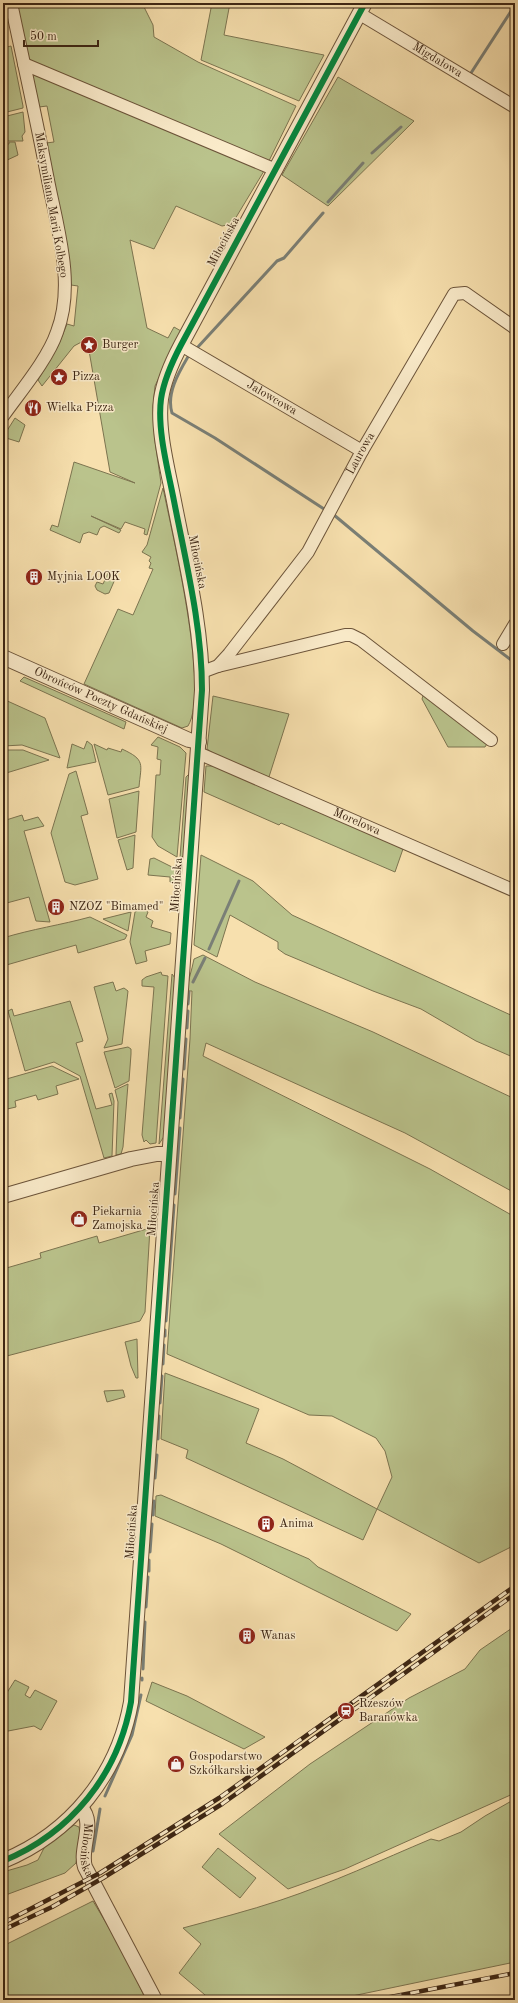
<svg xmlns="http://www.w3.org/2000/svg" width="518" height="2003" viewBox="0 0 518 2003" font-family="'Old Standard TT',serif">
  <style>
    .green { fill: #bac38c; stroke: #7c7450 }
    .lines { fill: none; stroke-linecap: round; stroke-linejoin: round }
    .stream { stroke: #7a7f76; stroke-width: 3 }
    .minor-casing { stroke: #6c543a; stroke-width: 14 }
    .tertiary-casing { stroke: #6c543a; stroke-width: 16 }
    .minor { stroke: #faebca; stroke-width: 12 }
    .tertiary { stroke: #faebca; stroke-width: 14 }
    .rail-casing { stroke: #3d2614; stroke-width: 4.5 }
    .rail { stroke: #faebca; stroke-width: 3; stroke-dasharray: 9; stroke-linecap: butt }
    .cycleway-casing { stroke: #faebca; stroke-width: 8 }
    .cycleway { stroke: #00873e; stroke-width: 6 }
    .labels { text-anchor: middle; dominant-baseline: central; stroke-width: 3; stroke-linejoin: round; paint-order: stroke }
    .street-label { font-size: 12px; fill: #3d2614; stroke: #faebca }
    .poi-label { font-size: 12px; fill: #3d2614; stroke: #faebca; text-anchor: start }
  </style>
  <rect width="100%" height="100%" fill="#f7e0ae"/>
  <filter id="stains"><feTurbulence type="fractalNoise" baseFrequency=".005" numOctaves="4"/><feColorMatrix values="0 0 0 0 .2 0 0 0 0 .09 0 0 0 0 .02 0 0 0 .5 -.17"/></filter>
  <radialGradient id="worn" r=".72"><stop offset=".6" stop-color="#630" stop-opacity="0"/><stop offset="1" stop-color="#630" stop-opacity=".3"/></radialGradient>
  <path class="green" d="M16,3h126l11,22 1,12 44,25 98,44 -32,65 -32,53 -10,2 -46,-20 -22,43 -24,-9 17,88 21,10 6,-11 7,4 -26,55 -2,21 2,34 6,42 -14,52 -3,-1 1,-5 -20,-7 -4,7 -30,-13 30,14 -2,3 -15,-7 -4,2 -3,7 -8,-3 -6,2 -3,9 -30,-13 2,-5 6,2 16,-65 61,21 -25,-11 -23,-133 -13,7 -32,40 -4,-6 20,-34 9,-22 7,2 4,-40 -7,-1 -25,-142 8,-1 -7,-36 -8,1z
    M212,3h18l-6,32 100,20 -25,46 -98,-41z
    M11,46l12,60v2l-20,5v-65z
    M338,77l76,44 -86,85 -46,-31z
    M23,112l2,20 -3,4 1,5h-20v-24z
    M3,142h3l1,2h2v-2h6l3,13 -15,7z
    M15,418l10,7 -6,17 -16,-5z
    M163,488c9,45 47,202 25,238l-6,2 -98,-44 34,-75 15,6 20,-46 -4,-1 2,-5 -2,-2 2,-4 -9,-5 5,-7z
    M108,573l8,4 -7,16 -4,1 -8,-4 -2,-4 2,-4 6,2z
    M24,677l102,45 -2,7 -104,-48z
    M425,689l63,53 -3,5h-37l-26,-48z
    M213,696l76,18 -21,66 -48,-22 -13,-9z
    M3,699l42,19 15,40 -38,-13 -19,1z
    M158,737l22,10 6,6 -9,104 -19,-11 -6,-9 4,-62h4l1,-15 -4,-1 1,-12 -7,-2z
    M87,741l5,4 4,17 -29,6 5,-24 12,5z
    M94,744l13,6 1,-2 13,4 1,-3c24,11 19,15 17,38l-31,8z
    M3,750h20l26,10 -46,14z
    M206,766h9l189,80 -9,26 -114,-49 -2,2 -75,-33z
    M76,771l12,43 -7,2 17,63 -23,6 -10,-3 -14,-49 18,-59z
    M189,774l-4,81 -5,3 6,-81z
    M139,791l-3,41 -19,6 -8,-39z
    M22,815l2,6 14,-4 6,9 -20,5 26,91 -14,-1 -7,-24 -26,7v-83z
    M135,835l-2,33 -6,2 -9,-30z
    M201,855l52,26 39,34 223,102v41l-39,-17 -55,-32 -48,-18 -88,-37 -7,-5v-7l-48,-27 -13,42 -23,-12z
    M154,858l22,11 -1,14 -5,-1v-5l-22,-2 2,-16z
    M142,908l6,4 -2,5 7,4 -2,6 20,6 -1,11 -25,7 2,10 -11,3 -6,-22 5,-30z
    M131,912l-3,19 -25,-12z
    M90,917l37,18 -2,4 -47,14 -2,-8 -73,21v-28c29,-9 58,-13 87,-21z
    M203,955l52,27 118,50 142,67v94l-110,-60 -199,-90 -3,13 227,113 85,48v328l-36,18 -102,-54 -14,31 -177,-82 2,-8 -27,-11 4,-66 94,36 -13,34 37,16 94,50 15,-32 -7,-26 -9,-13 -44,-22 -23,-1 -142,-61 23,-315 2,-48h-5c1,-11 5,-21 7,-32z
    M161,972l1,3 6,1 -12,167 -6,1 -4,-4 -2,2 -2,-7 12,-148 -12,-1v-6l4,-3z
    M172,974l3,4 -10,157 -6,9z
    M113,982l3,9 8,-3 4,3 -6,53 -18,4 4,-9 -14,-52z
    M70,1001l13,40 -7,2 20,66 16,-4 -3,-11 3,-1 2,8 -2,55 -8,2 -24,-82 -26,-14 -29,9 -17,-60 4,-2 2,7z
    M128,1047l3,2v5l-2,27 -14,7 -11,-36z
    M52,1066l27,13 -23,7 2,8 -20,6 -2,-5 -21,6 1,6 -13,3v-30z
    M128,1084l-5,63 -2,7 -5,1 2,-53 -3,-12z
    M150,1228l-5,84 -5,9 -137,36v-88l38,-11 -1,-5 57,-17 2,7z
    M137,1339l1,39h-2l-5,-12 -6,-24z
    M123,1390l2,7 -18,5 -3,-11z
    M161,1495l148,64 9,8 93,47 -14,17 -176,-87 -66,-28 1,-20z
    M515,1626v167l-170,76 -57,20 -69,-55 91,-70 99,-66 56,-29 15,-19z
    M15,1680l14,7 -4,8 5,3 5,-8 22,11 -16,29 -7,-4 -31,6v-33z
    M152,1682l35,14 78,41 -21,12 -98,-48z
    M515,1799v163l-182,38h-122l-32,-27 22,-29 -18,-16c33,-9 65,-17 98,-28 51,-17 100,-40 150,-61l8,2 22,-9 24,-16z
    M74,1825l5,2 1,7 -4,29 -11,10 -62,23v-24l24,-7 11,-5 7,-14z
    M218,1848l38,30 -16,20 -38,-31z
    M93,1901l31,52 22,47h-143v-54z"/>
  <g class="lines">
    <path class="stream" d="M471,73l44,-68
      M372,153l29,-26
      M328,202l35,-39
      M197,348l80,-87 7,-3 39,-45
      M189,355c-10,17 -23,38 -17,58l43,25 109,71
      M334,515l139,116 42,32
      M209,949l30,-68
      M193,982l12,-24
      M188,1004l1,-12
      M187,1028l1,-17
      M184,1069l2,-30
      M180,1118l3,-39
      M175,1194l5,-66
      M166,1321l8,-116
      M165,1336v-6
      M163,1364l1,-19
      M160,1403l2,-27
      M158,1439l1,-23
      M155,1478l2,-23
      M153,1515l1,-14
      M150,1552l2,-28
      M149,1571v-11
      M146,1607l2,-30
      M143,1669l2,-47
      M142,1680v-2
      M105,1796l27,-61 9,-40
      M93,1851l7,-42"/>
    <defs>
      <g id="minor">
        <path id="s1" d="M360,14l155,93"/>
        <path d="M24,64l252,106"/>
        <path id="s2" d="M181,345l181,106"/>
        <path d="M3,416c17,-24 45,-57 54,-84 19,-49 -1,-108 -10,-157 -11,-58 -24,-115 -36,-172"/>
        <path d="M503,644l12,-20"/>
        <path d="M218,666l127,-31h6l10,5 130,100"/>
        <path id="s3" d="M202,672l16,-6 11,-12 79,-102 54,-101 92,-157 11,-1 50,35"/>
        <path id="s4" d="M198,753l317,138"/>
      </g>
      <g id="tertiary">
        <path id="s5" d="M3,657l186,83 10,2"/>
        <path d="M3,1196l128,-37 26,-5h12"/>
        <path id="s6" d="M81,1808c15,15 -2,41 4,59l70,133"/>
        <path d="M3,1861c68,-28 115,-86 128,-159l71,-1012c0,-64 -16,-127 -28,-189 -6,-31 -17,-71 -13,-102 3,-20 11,-37 20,-54l184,-342"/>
      </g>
    </defs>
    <use href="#minor" class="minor-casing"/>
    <use href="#tertiary" class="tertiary-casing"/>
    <use href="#minor" class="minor"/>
    <use href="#tertiary" class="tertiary"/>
    <defs>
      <path id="rail" d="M3,1923l97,-50 119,-75 296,-212
        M3,1930l49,-23 51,-29 119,-74 293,-210
        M375,2000l140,-27"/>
    </defs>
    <use href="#rail" class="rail-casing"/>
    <use href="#rail" class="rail"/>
    <defs>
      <path id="cycleway" d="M3,1861c68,-28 115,-86 128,-159l71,-1012c0,-64 -16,-127 -28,-189 -6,-31 -17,-71 -13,-102 3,-20 11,-37 20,-54l184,-342"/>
    </defs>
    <use href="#cycleway" class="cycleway-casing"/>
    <use href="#cycleway" class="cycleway"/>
  </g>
  <defs>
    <symbol id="sight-disc" viewBox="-11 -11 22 22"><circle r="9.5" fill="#8f2418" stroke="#faebca"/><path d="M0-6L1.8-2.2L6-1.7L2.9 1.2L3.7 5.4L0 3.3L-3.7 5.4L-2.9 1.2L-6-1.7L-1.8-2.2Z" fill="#fff"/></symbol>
    <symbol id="restaurant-disc" viewBox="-11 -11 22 22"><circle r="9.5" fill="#8f2418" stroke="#faebca"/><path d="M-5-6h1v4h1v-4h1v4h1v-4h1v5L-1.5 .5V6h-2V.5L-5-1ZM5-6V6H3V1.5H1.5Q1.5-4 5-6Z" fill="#fff"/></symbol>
    <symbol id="building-disc" viewBox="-11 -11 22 22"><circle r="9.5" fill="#8f2418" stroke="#faebca"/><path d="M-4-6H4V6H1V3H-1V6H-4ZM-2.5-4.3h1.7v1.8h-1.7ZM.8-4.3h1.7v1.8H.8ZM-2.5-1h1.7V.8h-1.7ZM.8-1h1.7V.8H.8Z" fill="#fff"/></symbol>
    <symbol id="shop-disc" viewBox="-11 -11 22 22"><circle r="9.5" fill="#8f2418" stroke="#faebca"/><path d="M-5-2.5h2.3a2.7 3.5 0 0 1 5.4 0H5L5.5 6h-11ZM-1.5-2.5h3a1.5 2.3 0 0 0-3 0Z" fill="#fff"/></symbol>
    <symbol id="station-disc" viewBox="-11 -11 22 22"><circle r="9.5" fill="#8f2418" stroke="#faebca"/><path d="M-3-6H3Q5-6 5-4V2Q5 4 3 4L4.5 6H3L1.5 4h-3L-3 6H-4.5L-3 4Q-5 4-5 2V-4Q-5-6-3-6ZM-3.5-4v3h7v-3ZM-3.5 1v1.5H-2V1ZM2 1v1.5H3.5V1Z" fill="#fff"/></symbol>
  </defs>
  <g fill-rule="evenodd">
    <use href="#sight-disc" x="79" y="335" width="20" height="20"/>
    <use href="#sight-disc" x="49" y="367" width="20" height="20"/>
    <use href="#restaurant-disc" x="23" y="398" width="20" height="20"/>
    <use href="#building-disc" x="24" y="567" width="20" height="20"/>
    <use href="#building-disc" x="46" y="897" width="20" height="20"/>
    <use href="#shop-disc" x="69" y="1209" width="20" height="20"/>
    <use href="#building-disc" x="256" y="1514" width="20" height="20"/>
    <use href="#building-disc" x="237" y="1626" width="20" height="20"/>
    <use href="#station-disc" x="336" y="1701" width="20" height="20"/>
    <use href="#shop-disc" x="166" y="1754" width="20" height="20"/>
  </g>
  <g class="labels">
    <g class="street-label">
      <text stroke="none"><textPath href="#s1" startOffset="90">Migdałowa</textPath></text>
      <text transform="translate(51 205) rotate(80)">Maksymiliana Marii Kolbego</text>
      <text transform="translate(224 242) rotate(-62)">Miłocińska</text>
      <text stroke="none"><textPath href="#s2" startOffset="105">Jałowcowa</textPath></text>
      <text stroke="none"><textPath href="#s3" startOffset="274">Laurowa</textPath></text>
      <text transform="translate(197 562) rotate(79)">Miłocińska</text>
      <text stroke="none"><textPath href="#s5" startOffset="107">Obrońców Poczty Gdańskiej</textPath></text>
      <text stroke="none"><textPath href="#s4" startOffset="173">Morelowa</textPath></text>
      <text transform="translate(177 885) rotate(-86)">Miłocińska</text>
      <text transform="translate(154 1209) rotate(-86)">Miłocińska</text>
      <text transform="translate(132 1532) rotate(-86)">Miłocińska</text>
      <text stroke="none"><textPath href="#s6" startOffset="44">Miłocińska</textPath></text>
    </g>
    <g class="poi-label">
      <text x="102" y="345">Burger</text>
      <text x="72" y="377">Pizza</text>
      <text x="46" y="408">Wielka Pizza</text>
      <text x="47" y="577">Myjnia LOOK</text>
      <text x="69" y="907">NZOZ "Bimamed"</text>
      <text x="92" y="1212">Piekarnia<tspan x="92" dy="14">Zamojska</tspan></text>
      <text x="279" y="1524">Anima</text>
      <text x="260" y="1636">Wanas</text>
      <text x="359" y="1704">Rzeszów<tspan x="359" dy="14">Baranówka</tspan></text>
      <text x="189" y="1757">Gospodarstwo<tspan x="189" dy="14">Szkółkarskie</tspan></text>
    </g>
  </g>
  <rect width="518" height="2003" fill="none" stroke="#f7e0ae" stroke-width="16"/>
  <rect x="4" y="4" width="510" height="1995" fill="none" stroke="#3d2614" stroke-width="2"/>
  <rect x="8" y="8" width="502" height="1987" fill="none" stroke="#3d2614"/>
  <path d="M24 40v6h74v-6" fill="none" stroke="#3d2614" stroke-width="2"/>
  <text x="30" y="40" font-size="12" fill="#3d2614" stroke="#faebca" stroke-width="3" paint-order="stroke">50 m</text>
  <rect width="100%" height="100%" filter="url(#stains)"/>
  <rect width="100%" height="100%" fill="url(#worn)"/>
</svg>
